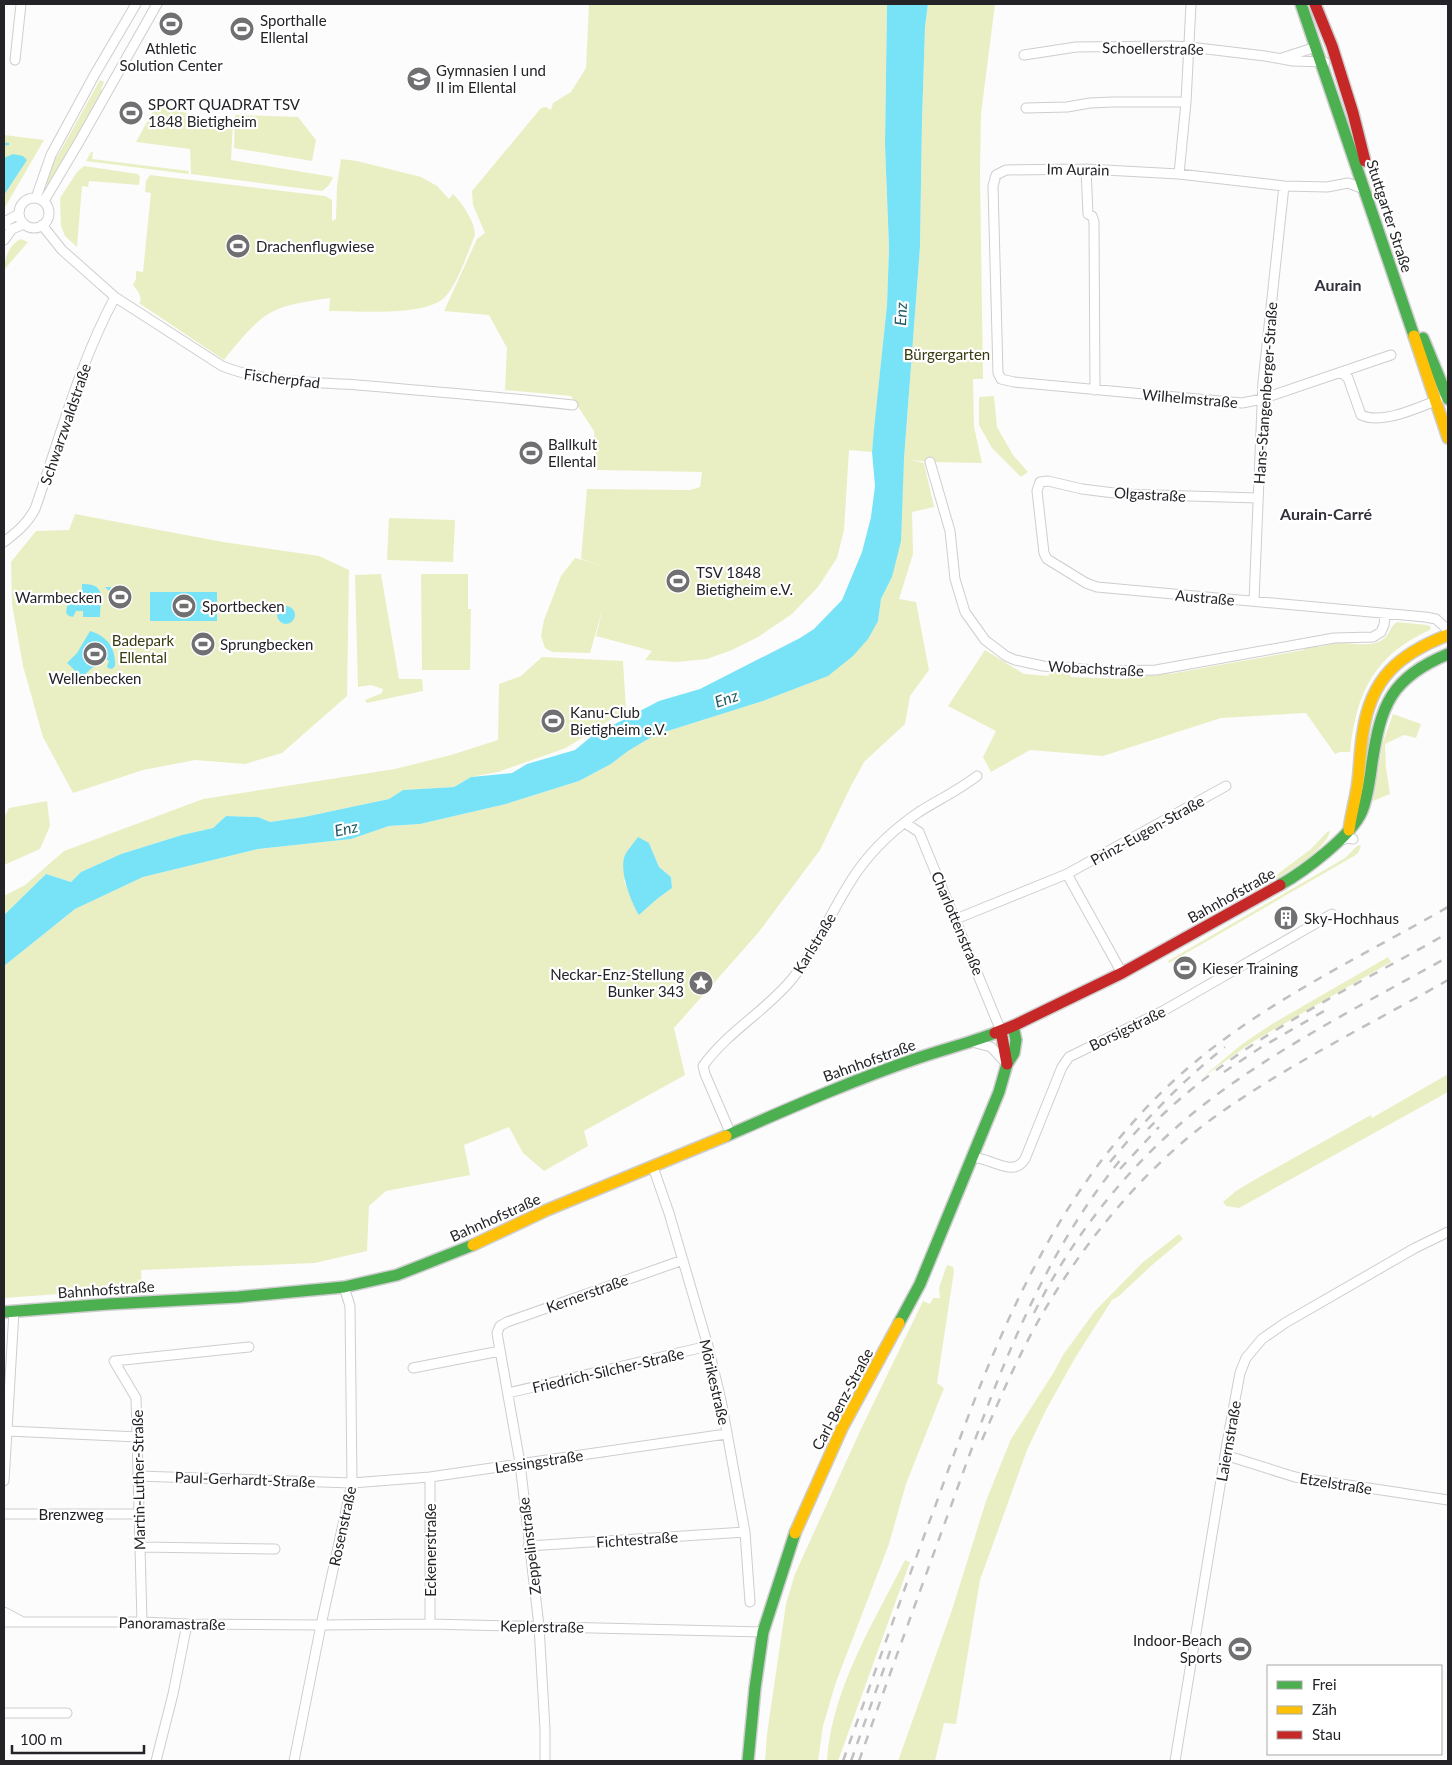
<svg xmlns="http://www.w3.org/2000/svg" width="1452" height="1765" viewBox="0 0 1452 1765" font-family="Lato,sans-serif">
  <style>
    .green { fill: #eaefc3; fill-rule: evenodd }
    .water { fill: #78e3f7 }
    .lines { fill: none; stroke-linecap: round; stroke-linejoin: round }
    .stream { stroke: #78e3f7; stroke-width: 2.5 }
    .street-casing { stroke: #cecdcf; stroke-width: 11 }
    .fast-casing { stroke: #cecdcf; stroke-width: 14 }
    .slow-casing { stroke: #cecdcf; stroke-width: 14 }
    .jam-casing { stroke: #cecdcf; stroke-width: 14 }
    .street { stroke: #fff; stroke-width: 9 }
    .fast { stroke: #4caf50; stroke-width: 11 }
    .slow { stroke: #ffc107; stroke-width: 11 }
    .jam { stroke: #c62828; stroke-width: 11 }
    .rail { stroke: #c0c0c0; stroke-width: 2.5; stroke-dasharray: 9 9; stroke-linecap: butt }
    .labels { text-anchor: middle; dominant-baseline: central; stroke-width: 4.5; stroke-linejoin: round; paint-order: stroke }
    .poi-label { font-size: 15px; fill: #242328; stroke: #fff; text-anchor: start }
    .street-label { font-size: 15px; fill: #242328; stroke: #fff }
    .park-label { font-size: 15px; fill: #373b0f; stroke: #fff }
    .neighbourhood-label { font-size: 16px; font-weight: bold; fill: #33313a; stroke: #fff }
    .water-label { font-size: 16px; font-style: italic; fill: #205c68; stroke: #fff }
  </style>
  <rect width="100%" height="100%" fill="#fcfcfc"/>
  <path class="green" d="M589,4h298l-2,141 4,103 -2,57 -15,147 -23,-2 -5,80 -7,28 -19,29 -26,27 -34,23 -26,13 -25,9 -30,3 -32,-2 7,-9 -56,-15 7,-29 -13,46 -38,-1 -7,-4 -4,-12 3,-16 17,-44 14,-18 29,8 -23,-7 6,-70 103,1 10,-3 2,-15 -105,-2 -3,-39 -23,-35 -66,-6 2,-42 -18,-33 -45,-4 33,-72 8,-6 -12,-28 -1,-14 69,-83 5,-1 5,3 2,-7 18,-11 15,-24z
    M928,4h67l-14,110 -1,58 3,207h-10l1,48 8,36 -52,-1 -19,-2 13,3 10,44 -22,5 1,42 -14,45 17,3 13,68 -19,26 -5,28 -41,38 -13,24 -31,64 -62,83 -84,95 11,47 -101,56 4,15 -44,25 -21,-18 -14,-26 -45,18 6,30 -84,16 -17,15 -2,45 -52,12 -174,7 1,18 -138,10v-332l71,-57 68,-32 115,-28 93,-10 38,-13 31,-2 86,-20 73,-23 32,-17 17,-13 27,-16 108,-34 44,-17 71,-63 3,-22 11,-22 12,-118 16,-212 2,-126 3,-94zM649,843l10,24 12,10 1,11 -15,11 -18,16c-7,-11 -9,-22 -15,-34z
    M100,80l4,2 -3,7 4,2 -57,94 -5,-2 10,-26h4z
    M159,100l39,19 35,3 -2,38 102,17c-3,7 -5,10 -11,14l-131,-17 -1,-25 -54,-7z
    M235,115l63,2 18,23 -4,21 -78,-13z
    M4,135l40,5 -40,69z
    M91,152h2l-1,7 97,12 -1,3 -102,-13z
    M341,159l16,2 64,16 16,9 12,13 4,-5c10,10 22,28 22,41 -7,17 -18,50 -30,62 -19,20 -89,14 -116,14l1,-13c-20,3 -42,5 -60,15 -14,7 -36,34 -46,47l-85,-57 2,-3 -2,-7 -6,-8 3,-6v-8l7,1 8,-79 -6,-1 1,-11 4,-6 175,21 7,4v21l4,-2 1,-33z
    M84,166l54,8 2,3 -1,8 -50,-4 -1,6 -6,-1 -5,61 -12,-11 -4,-10 -1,-28 17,-26z
    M21,239l7,3 -24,28c0,-11 6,-27 17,-31z
    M994,396l3,31 16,28 15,17 -7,5 -29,-29 -13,-23v-28z
    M75,514l148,28 96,14 30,14 -2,126 -65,57 -37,11 -50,-4 -52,10 -70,23 -30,-56 -20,-71 -11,-62 -1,-42 25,-31 33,-1z
    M389,518l66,2 -2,42 -66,-2z
    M381,574l18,105h23l1,12 -56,12 -2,-3 17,-7 1,-4 -12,-4 -13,2 -3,-112z
    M421,574h47v35h3l-1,61h-48z
    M1397,622l30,3 4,2 -1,3c-56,25 -74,63 -80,122h-10l-5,2 -29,-41 -85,5 -118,38 -73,-6 -39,22 -8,-15 13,-26 -48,-25 37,-56 39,24 25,2v-5l21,2 1,4 56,2 4,-3 29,-1 8,-4 1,3 135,-24v-3l14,-3 1,3c6,-2 13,-3 19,-4 14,-1 32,5 44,-3 8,-5 8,-14 15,-18z
    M542,657l81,4 3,49 -60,38 -68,24 -27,5 -17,10 -51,3 -14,9 -85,18 -34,5 -12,-5 -32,-1 -13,12 -31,7 -61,19 -40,18 -10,10 -25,-8 -42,41v-19l21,-11 39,-34 139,-52 192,-30 56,-14 47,-15 1,-56 22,-8z
    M1393,714l28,10 -5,14 -12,-3 -19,9 1,24 4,26 -17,7 10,-59z
    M47,801l3,25 -10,23 -36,16v-47l5,-10z
    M1330,831c-3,18 -43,41 -58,51l-1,-3 40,-30 16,-17z
    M1358,845l3,1 -3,7 -4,3 -185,107 -1,-2 177,-103z
    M1388,957l3,5 -137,79 -51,36 38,-32 31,-21z
    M1448,1074v18l-209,116 -13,-2 -3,-4 13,-11 20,-12 115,-64 1,3z
    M1179,1234l4,5 -32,27 -32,30 -7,4 -37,58 -29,52 -19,40 -47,130 -24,144 -12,-1 -9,38h-37l54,-151 34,-109 25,-62 43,-67 9,-17 32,-44 47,-48z
    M948,1265l5,2 1,4 -17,112 7,5 -38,96 -17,60 -53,138 -13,44 -5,35h-53l2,-27 19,-130 9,-30 66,-145 62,-128 7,3 3,-6h7l-1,-10 7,-21z
    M905,1560l5,2 -72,199h-11c5,-73 46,-137 78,-201z"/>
  <path class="water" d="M887,4h41l-3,23 -3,94 -2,126 -16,212 -3,82 -9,36 -11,22 -3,22 -10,18 -15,17 -25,20 -65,25 -108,34 -27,16 -17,13 -32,17 -73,23 -86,20 -31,2 -38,13 -93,10 -115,28 -68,32 -71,57v-51l42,-41 25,8 10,-10 40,-18 61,-19 31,-7 13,-12 32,1 12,5 34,-5 85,-18 14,-9 51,-3 17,-10 41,-4 15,-9 48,-14 17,-14 67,-35 41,-12 100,-51 14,-9 28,-29 20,-48 9,-35 4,-31 -3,-34 2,-23 13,-124 2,-57 -4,-103z
    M13,154l10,2 4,4 -23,35v-37z
    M82,584c26,0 18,15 18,33h-17v-6h-7l-3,6 -4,-1 -3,-3 1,-7 15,-15z
    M105,587h6l4,4h9l9,8 -4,4 -3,-2 -5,5h-6l-6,-8 3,-4z
    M150,592h67v29h-67z
    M277 615a9 9 0 1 1 18 0a9 9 0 1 1-18 0Z
    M90,631c17,5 26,17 25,35l-3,3 -4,-1 -1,-2 2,-5 -3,-2 -14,9 -10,9 -15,-14 10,-10z
    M211,636v16h-17v-15z
    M638,837l11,6 10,24 12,10 1,11 -15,11 -18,16c-8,-13 -19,-42 -15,-57 2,-7 10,-15 14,-21z"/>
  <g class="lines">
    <path class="stream" d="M4,144h4"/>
    <defs>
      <path id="street" d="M1024,55l52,-8 96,-1 18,1 75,9 28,5 32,1
        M1282,58l34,-11
        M15,60l6,-56
        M1026,108l41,-1 23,-4 23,-1h73
        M1086,169l2,45 4,2 2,6 1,168
        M1179,174l7,-72 5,-98
        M1364,189l-16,-6 -21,4 -43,-1 -105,-12 -93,-5 -80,1 -10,5 -3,11 5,187 3,6 13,3 228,21 20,-4 129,-44
        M36,198l15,-43 44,-81 41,-70
        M19 213a15 15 0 1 1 30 0a15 15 0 1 1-30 0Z
        M44,201l35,-59 78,-138
        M4,225l4,-5 11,-6
        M42,225l20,25 53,47 107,69c43,17 90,16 135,19 72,6 144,12 216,20
        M4,240l8,-11 12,-5
        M1341,372l7,6 13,37c21,10 56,-7 77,-15
        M930,462l20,69 5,48 10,33 20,28 21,16 9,4 28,6 65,5 48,-1 178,-32 39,-1 8,-5 3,-7 1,-11
        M1258,498l-136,-4 -40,-5 -34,-8 -8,1 -3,9 7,62 3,6 39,24 11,4 328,30 11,2 12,11
        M4,542c14,-11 22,-17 31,-33 25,-71 44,-145 80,-212
        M1254,601l9,-219 21,-196
        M905,823l14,9 82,199
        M1338,842l9,-4 6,1
        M1067,874l55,99
        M956,919l111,-45 159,-88
        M972,1042l19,5 15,16
        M730,1132l-25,-58 -2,-8c25,-35 63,-55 89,-87 27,-33 42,-76 67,-110 16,-22 38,-42 60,-57 19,-12 40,-22 58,-36
        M972,1157c5,1 11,2 16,4 14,4 27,13 37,-2l37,-92 7,-10 94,-46 169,-97
        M653,1167l16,46 39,133 13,54 24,132 5,70
        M413,1368l87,-17
        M508,1393l200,-47
        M8,1431l130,6
        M1225,1455l70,22 153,23
        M137,1476l215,7 78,-6 296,-43
        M430,1477v147
        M4,1481l10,-170
        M4,1514h135
        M528,1546l217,-14
        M140,1547l135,2
        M4,1612l17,9
        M4,1622h138l45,2 134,1 109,-1 333,8
        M142,1622l-6,-224 -22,-37 135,-14
        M4,1713h63
        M156,1761l17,-67 14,-70
        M294,1761l27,-136 31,-142 -2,-177 -6,-19
        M545,1761v-32l-6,-103 -19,-163 -23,-130 3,-7 7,-4 176,-62
        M1175,1761l52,-318 13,-70 6,-15 16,-19 23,-16 130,-75 33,-16"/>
      <path id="fast" d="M1301,4l113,332
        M1423,338l25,61
        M1280,885c23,-13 72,-49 82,-74 6,-15 8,-32 10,-48 9,-59 19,-85 76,-109
        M726,1136c64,-28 127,-56 192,-78 26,-9 52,-15 77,-25
        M4,1312l105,-8 129,-7 106,-10 53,-12 76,-30
        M899,1323l21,-39 79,-192 8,-28 7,-11 2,-13 -3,-14
        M748,1761l7,-73 8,-56 32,-99"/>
      <path id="slow" d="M1414,336l34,102
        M1349,830c2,-16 7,-32 9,-49 2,-16 2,-33 5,-49 8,-54 36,-78 85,-97
        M473,1245l74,-35 179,-74
        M795,1533l47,-105 57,-105"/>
      <path id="jam" d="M1315,4l17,42 21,67 12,48
        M1001,1031l6,33
        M995,1033l18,-7 109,-53 158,-88"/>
    </defs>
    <use href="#street" class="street-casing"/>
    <use href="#fast" class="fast-casing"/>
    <use href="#slow" class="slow-casing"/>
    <use href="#jam" class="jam-casing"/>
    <use href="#street" class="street"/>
    <use href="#fast" class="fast"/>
    <use href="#slow" class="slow"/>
    <use href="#jam" class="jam"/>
    <path class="rail" d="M1224,1072l36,-24 71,-41
      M1148,1129c84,-86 197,-137 300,-196
      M1110,1162c35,-42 72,-81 115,-115
      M1120,1169l39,-42
      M1034,1313c45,-89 110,-167 192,-225 70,-50 147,-89 222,-131
      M982,1440c20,-47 41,-95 68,-139 42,-69 98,-135 163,-183 74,-53 156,-93 235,-138
      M843,1761c31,-86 61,-172 93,-257 57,-159 115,-313 244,-429 78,-70 177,-116 268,-168
      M851,1761l42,-118
      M859,1761c30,-85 61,-170 92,-255 45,-125 86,-243 170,-347"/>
  </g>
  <defs>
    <symbol id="stadium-disc" viewBox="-11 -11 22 22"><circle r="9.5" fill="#706f72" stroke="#fff"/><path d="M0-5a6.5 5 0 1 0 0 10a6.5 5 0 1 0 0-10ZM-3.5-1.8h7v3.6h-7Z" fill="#fff"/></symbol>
    <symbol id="school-disc" viewBox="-11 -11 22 22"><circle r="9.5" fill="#706f72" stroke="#fff"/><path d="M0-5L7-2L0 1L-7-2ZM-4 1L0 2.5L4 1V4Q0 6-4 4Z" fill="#fff"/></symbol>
    <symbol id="building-disc" viewBox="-11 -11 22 22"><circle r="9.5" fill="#706f72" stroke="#fff"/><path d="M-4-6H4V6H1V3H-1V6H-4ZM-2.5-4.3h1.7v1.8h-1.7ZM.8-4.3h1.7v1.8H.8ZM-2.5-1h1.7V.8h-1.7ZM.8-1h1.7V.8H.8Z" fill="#fff"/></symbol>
    <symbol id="sight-disc" viewBox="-11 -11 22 22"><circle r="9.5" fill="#706f72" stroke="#fff"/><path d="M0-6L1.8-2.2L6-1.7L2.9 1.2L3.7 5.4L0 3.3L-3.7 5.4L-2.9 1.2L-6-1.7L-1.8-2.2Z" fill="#fff"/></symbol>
  </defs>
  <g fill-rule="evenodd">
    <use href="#stadium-disc" x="157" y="10" width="28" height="28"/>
    <use href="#stadium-disc" x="228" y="15" width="28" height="28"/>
    <use href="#school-disc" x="405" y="65" width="28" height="28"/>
    <use href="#stadium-disc" x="117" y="99" width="28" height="28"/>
    <use href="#stadium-disc" x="224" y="232" width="28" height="28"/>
    <use href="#stadium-disc" x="517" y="439" width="28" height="28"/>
    <use href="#stadium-disc" x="664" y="567" width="28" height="28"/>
    <use href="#stadium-disc" x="106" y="583" width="28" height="28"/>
    <use href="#stadium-disc" x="170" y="592" width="28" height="28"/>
    <use href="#stadium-disc" x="189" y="630" width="28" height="28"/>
    <use href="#stadium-disc" x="81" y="640" width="28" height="28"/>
    <use href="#stadium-disc" x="539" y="707" width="28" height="28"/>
    <use href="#building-disc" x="1272" y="904" width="28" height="28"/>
    <use href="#stadium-disc" x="1171" y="954" width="28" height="28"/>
    <use href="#sight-disc" x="687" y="969" width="28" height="28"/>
    <use href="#stadium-disc" x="1226" y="1635" width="28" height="28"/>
  </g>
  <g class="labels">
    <g class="poi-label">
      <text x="260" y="20">Sporthalle<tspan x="260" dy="17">Ellental</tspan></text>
      <text x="171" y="48" text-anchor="middle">Athletic<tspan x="171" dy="17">Solution Center</tspan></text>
      <text x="436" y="70">Gymnasien I und<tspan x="436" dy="17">II im Ellental</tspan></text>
      <text x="148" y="104">SPORT QUADRAT TSV<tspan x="148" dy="17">1848 Bietigheim</tspan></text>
      <text x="256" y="246">Drachenflugwiese</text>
      <text x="548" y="444">Ballkult<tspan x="548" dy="17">Ellental</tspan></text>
      <text x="696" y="572">TSV 1848<tspan x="696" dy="17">Bietigheim e.V.</tspan></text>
      <text x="102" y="597" text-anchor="end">Warmbecken</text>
      <text x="202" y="606">Sportbecken</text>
      <text x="220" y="644">Sprungbecken</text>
      <text x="95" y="678" text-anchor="middle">Wellenbecken</text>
      <text x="570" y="712">Kanu-Club<tspan x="570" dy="17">Bietigheim e.V.</tspan></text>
      <text x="1304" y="918">Sky-Hochhaus</text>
      <text x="1202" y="968">Kieser Training</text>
      <text x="684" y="974" text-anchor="end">Neckar-Enz-Stellung<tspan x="684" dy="17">Bunker 343</tspan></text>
      <text x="1222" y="1640" text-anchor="end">Indoor-Beach<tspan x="1222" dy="17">Sports</tspan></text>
    </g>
    <g class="street-label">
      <text transform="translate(1153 48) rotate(1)">Schoellerstraße</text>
      <text transform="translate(1078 169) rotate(1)">Im Aurain</text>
      <text transform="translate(1390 216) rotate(72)">Stuttgarter Straße</text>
      <text transform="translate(282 378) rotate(7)">Fischerpfad</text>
      <text transform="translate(1265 393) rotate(-86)">Hans-Stangenberger-Straße</text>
      <text transform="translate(1190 398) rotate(5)">Wilhelmstraße</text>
      <text transform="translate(65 424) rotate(-71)">Schwarzwaldstraße</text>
      <text transform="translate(1150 494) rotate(3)">Olgastraße</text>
      <text transform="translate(1205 597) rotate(5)">Austraße</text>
      <text transform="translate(1096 668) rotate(3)">Wobachstraße</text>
      <text transform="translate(1147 830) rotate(-29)">Prinz-Eugen-Straße</text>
      <text transform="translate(1231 895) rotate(-29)">Bahnhofstraße</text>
      <text transform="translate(958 923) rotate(67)">Charlottenstraße</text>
      <text transform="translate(814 943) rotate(-59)">Karlstraße</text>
      <text transform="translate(1127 1028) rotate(-26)">Borsigstraße</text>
      <text transform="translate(869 1060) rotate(-20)">Bahnhofstraße</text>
      <text transform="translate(495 1217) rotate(-24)">Bahnhofstraße</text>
      <text transform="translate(106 1289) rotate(-4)">Bahnhofstraße</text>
      <text transform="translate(587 1293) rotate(-20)">Kernerstraße</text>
      <text transform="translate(608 1370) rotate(-13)">Friedrich-Silcher-Straße</text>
      <text transform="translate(715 1382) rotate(77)">Mörikestraße</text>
      <text transform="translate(842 1399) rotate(-62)">Carl-Benz-Straße</text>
      <text transform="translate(1228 1441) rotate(-80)">Laiernstraße</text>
      <text transform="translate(539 1461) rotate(-8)">Lessingstraße</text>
      <text transform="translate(245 1479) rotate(2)">Paul-Gerhardt-Straße</text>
      <text transform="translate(138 1480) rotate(-91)">Martin-Luther-Straße</text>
      <text transform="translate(1336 1483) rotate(9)">Etzelstraße</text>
      <text x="71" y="1514">Brenzweg</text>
      <text transform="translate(342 1526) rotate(-78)">Rosenstraße</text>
      <text transform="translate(637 1539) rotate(-4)">Fichtestraße</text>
      <text transform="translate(529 1546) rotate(-97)">Zeppelinstraße</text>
      <text transform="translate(430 1550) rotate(-90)">Eckenerstraße</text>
      <text transform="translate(172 1623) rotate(1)">Panoramastraße</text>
      <text transform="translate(542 1626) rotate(1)">Keplerstraße</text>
    </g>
    <g class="park-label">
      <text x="947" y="354">Bürgergarten</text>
      <text x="143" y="640">Badepark<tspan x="143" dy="17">Ellental</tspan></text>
    </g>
    <g class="neighbourhood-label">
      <text x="1338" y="284">Aurain</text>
      <text x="1326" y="513">Aurain-Carré</text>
    </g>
    <g class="water-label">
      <text transform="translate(900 314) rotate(-88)">Enz</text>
      <text transform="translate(726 698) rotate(-19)">Enz</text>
      <text transform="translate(346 828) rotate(-12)">Enz</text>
    </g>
  </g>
  <rect width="1452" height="1765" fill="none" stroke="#242328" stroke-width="10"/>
  <rect x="1267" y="1665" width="175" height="90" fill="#ffffff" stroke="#a7a7a9"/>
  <rect x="1277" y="1681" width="25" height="8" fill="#4caf50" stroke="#a7a7a9"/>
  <text x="1312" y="1690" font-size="15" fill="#242328">Frei</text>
  <rect x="1277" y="1706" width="25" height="8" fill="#ffc107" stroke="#a7a7a9"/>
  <text x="1312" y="1715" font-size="15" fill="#242328">Zäh</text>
  <rect x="1277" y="1731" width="25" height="8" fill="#c62828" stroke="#a7a7a9"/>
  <text x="1312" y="1740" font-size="15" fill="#242328">Stau</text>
  <path d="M12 1745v8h132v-8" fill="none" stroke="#242328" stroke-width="2.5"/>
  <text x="20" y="1745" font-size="15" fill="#242328" stroke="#ffffff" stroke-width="4" paint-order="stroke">100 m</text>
</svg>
